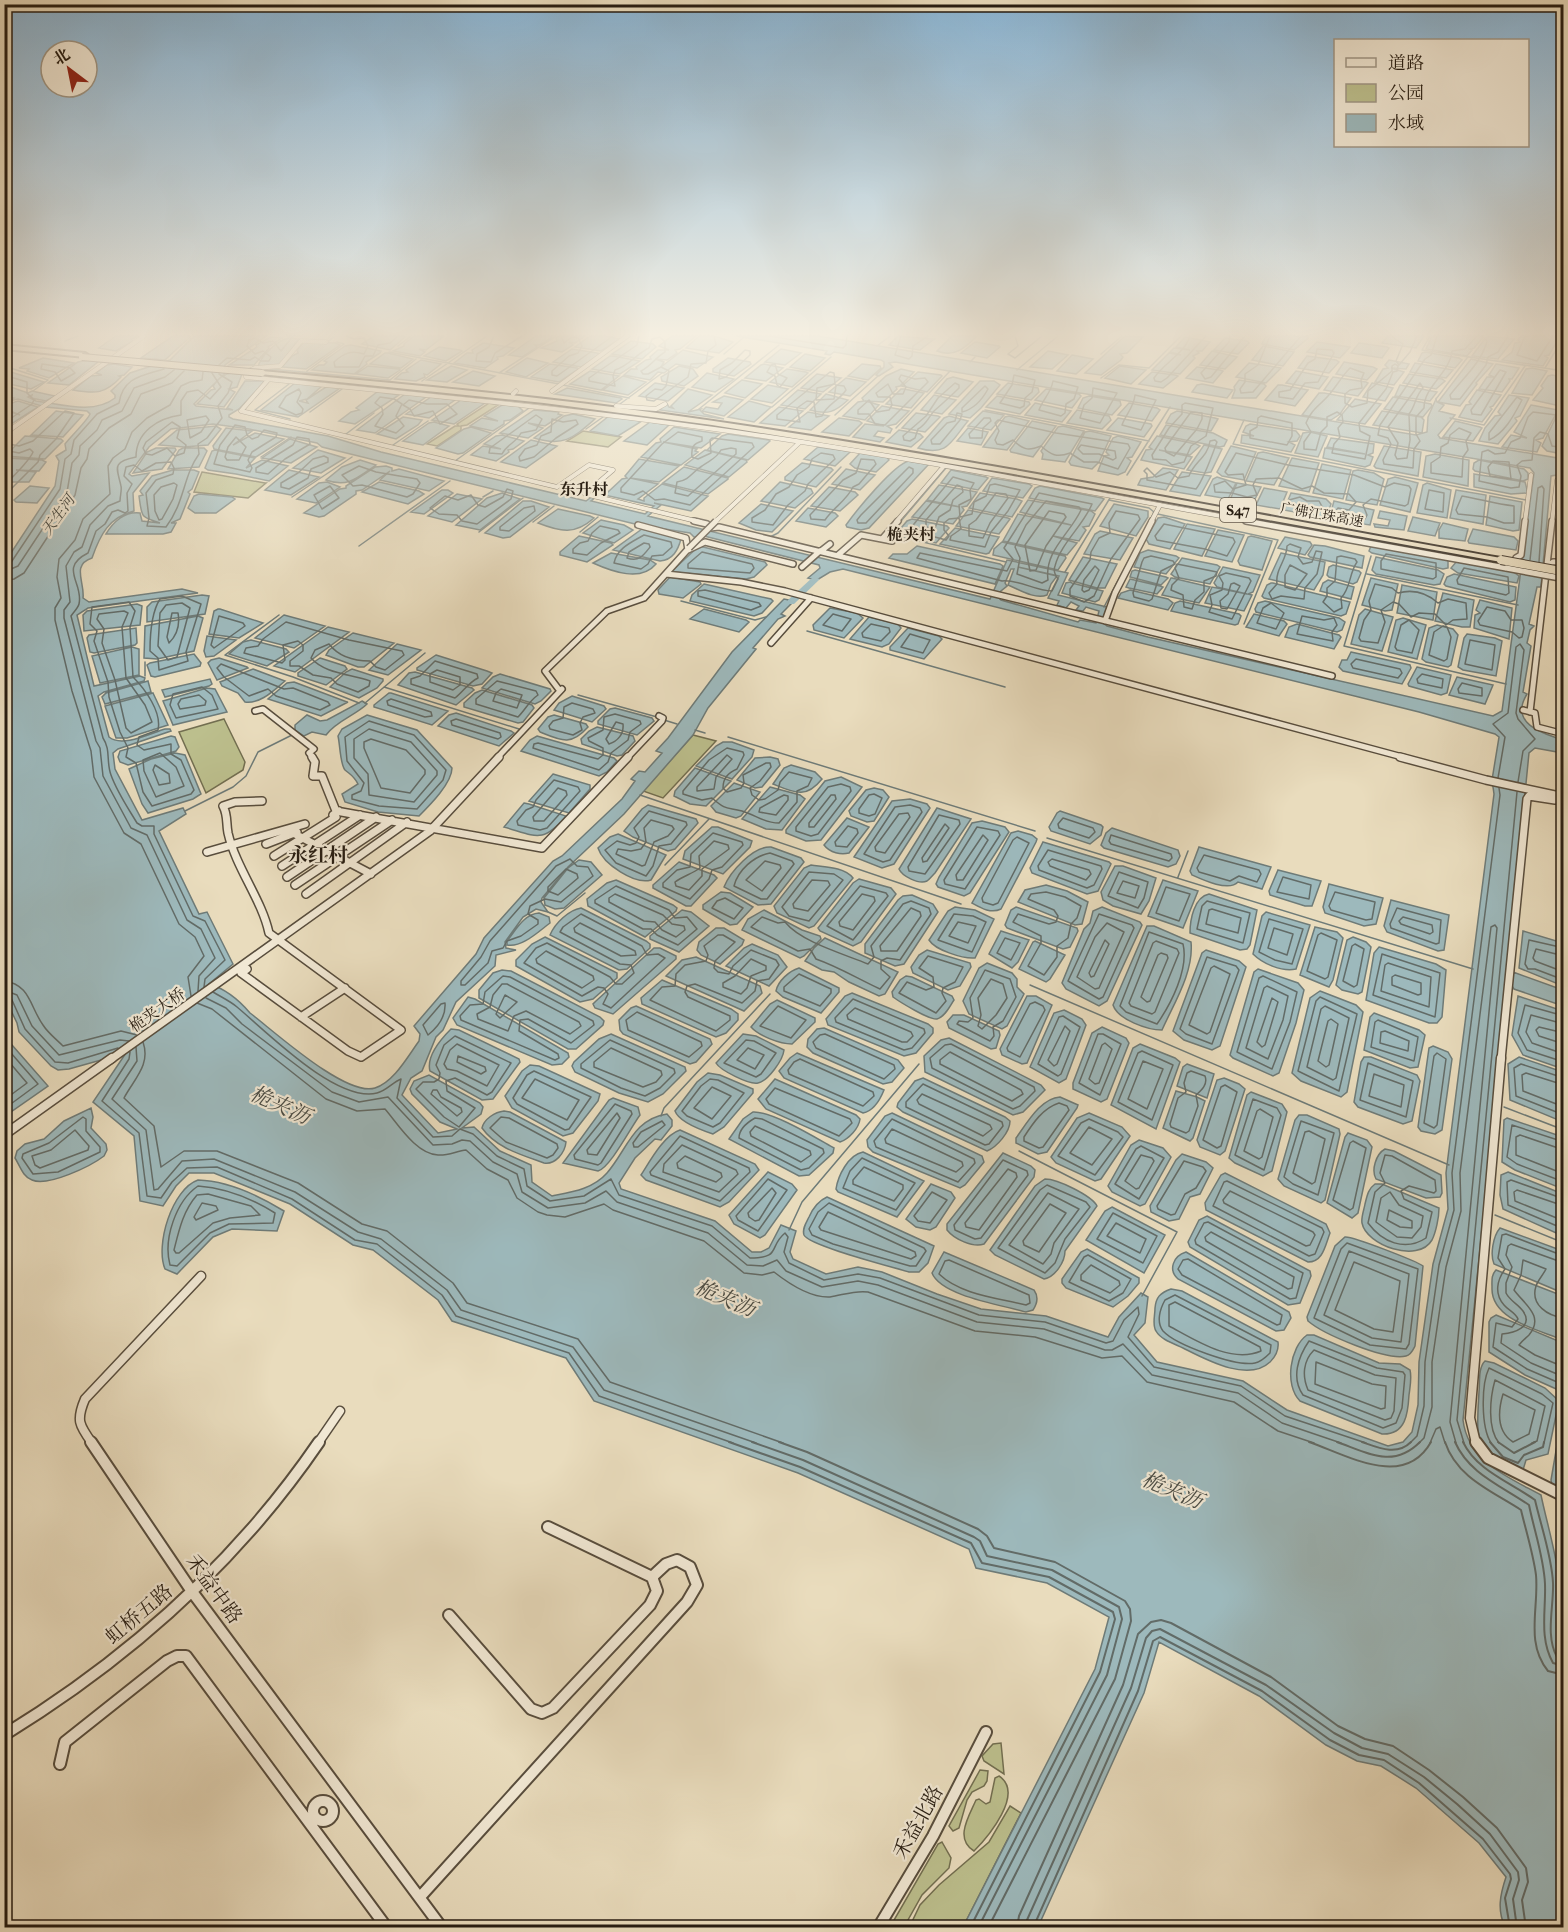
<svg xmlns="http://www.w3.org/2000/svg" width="1568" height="1932" viewBox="0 0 1568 1932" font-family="'IM FELL French Canon','Noto Serif SC',serif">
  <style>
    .green { fill: #bcbf8d; stroke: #726e50; stroke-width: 1.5 }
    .water { fill: #9db9bc; stroke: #6e7b78; stroke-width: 1.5; fill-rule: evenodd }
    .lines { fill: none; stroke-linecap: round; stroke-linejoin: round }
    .shore-far1 { stroke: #626b67; stroke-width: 1.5 }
    .shore { stroke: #626b67; stroke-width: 2 }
    .stream { stroke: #6e7b78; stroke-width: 1.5 }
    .river { fill: #9db9bc; fill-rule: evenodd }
    .minor-far4-casing { stroke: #584d3d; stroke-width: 5 }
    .minor-far3-casing { stroke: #584d3d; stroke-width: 8 }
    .minor-far2-casing { stroke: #584d3d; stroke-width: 10 }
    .minor-far1-casing { stroke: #584d3d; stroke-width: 11 }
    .minor-casing { stroke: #584d3d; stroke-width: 14 }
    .highway-casing { stroke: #271d12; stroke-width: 4 }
    .minor-far4 { stroke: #f1e8d4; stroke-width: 4 }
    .minor-far3 { stroke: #f1e8d4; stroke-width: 5 }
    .minor-far2 { stroke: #f1e8d4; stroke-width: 7 }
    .minor-far1 { stroke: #f1e8d4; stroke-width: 8 }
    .minor { stroke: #f1e8d4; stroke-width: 10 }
    .highway { fill: #e9dcbd; fill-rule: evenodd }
    .minor-bridge-far1-casing { stroke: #584d3d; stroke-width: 5; stroke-linecap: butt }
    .minor-bridge-casing { stroke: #584d3d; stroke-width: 8; stroke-linecap: butt }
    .highway-bridge-far1-casing { stroke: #271d12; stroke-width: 8; stroke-linecap: butt }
    .highway-bridge-casing { stroke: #271d12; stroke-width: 10; stroke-linecap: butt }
    .minor-bridge-far1 { stroke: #f1e8d4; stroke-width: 4 }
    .minor-bridge { stroke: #f1e8d4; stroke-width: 5 }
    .highway-bridge-far1 { stroke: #e9dcbd; stroke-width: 6 }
    .highway-bridge { stroke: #e9dcbd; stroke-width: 8 }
    .labels { text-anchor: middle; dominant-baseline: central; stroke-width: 4.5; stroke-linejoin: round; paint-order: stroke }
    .far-street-label { font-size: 14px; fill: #271d12; stroke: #f1e8d4 }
    .shield { fill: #f1e8d4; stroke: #645a4c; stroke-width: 1.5 }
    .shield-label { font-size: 15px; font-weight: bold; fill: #271d12 }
    .far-water-label { font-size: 15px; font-style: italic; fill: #4a4c45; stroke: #f1e8d4 }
    .far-quarter-label { font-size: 16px; font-weight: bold; fill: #271d12; stroke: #f1e8d4 }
    .street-label { font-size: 16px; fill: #271d12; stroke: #f1e8d4 }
    .quarter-label { font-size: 20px; font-weight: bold; fill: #271d12; stroke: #f1e8d4 }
    .near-street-label { font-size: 20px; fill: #271d12; stroke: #f1e8d4 }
    .near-water-label { font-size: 21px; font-style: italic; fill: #4a4c45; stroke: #f1e8d4 }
  </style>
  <rect width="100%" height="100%" fill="#e9dcbd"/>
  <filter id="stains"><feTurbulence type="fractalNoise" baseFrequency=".00333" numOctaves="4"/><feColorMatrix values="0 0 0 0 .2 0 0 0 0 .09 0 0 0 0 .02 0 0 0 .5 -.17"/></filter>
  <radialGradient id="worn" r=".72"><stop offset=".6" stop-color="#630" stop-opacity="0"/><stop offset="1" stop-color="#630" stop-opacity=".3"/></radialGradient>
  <path class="green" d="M489,403l9,2 -31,20 -6,1v4l-24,16 -10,-2 28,-18h4l-2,-2z
    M583,431l38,6 -13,10 -41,-6z
    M202,472l63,11h1l-18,15 -54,-6z
    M224,719l21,43 -2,8 -37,23 -27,-61z
    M693,735l23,6 -53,57 -20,-7z
    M1001,1743l3,31 -20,-13 -2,-5 11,-12z
    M980,1770l8,1 -1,10 -3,5 -12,6 -5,8 -8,28 -6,3 -4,-5z
    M999,1776c26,17 -11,61 -25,75 -20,-12 -5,-35 2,-51l3,-1 7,5 4,-2 5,-24z
    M1010,1806l11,7 -58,114 -54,1 11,-23 19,-20 50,-43z
    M942,1842l9,16 -2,10 -27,27 -18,32h-14l48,-83z"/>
  <path class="water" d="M116,336h23l-8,3 2,2 -17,10 -17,-3z
    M173,336h18l-26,24 -24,-2z
    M194,336h72l-41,29v8l-31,31 2,2 37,4 -6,-2 18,-27h20l-26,28 -10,6v2l4,2 95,17 53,16 205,49 11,-8 -3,-1 1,-5 12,3 1,2 14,-13 5,-1 -2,-2 14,-17 40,7 -20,16 -29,-4 28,6 -20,15 6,2v-3l18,-14 46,12 -17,15 -37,-8 7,2 -13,11 342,83 17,-39 61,13 -10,22 49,12 -5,15 5,4 41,11 345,79 9,-5 32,-238 -4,-5 -635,-106 -6,1 4,4 -14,9 -3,-1 8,-8v-5l-3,-2 -47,-8 -4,3 -5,-1 2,-3 -91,-15h82l598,99 11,-3 1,-15 8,-18 1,3 7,3 -5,6 16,4 -17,20 2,3 123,21v15l-12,2 -10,111h-4l-8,37 5,2 -4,4 -3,13 4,3 -8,46 4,2c-18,29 14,39 36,46v13l-28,-5 -6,5 -66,667c5,42 45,57 78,75 5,25 17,64 18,88 1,24 -7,52 5,74l-1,270h-58c-8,-17 -5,-32 1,-50l-27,-34 -63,-55 -35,-22 -24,-5 -31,-16 -67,-49 -100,-54 -15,51 -106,234h-75l132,-258 14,-52 -62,-34 -71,-15 -7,-19 -171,-76 -204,-72 -28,-43 -114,-37 -14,-21 -65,-50 -20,-5 -63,-41 -76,-31h-25l-13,13 -13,20 -23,-5 -6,-65 -41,-34 33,-49 -57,16 -11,1 -7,-4 -32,-34 -2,-9 -12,-25v-436l50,-76 4,-25 -3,-5 10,-6 -1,-6c6,-8 22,-23 25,-30l-3,-3 -42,-4 -27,-8 -9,2 5,-3 -9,-2v-11l23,8 4,-2 23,5 -9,5 -15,-3 1,-3 -4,2 8,4c25,3 57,14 79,-3v-3l-4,-4 19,-18 40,-13zM213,424l36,5 68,14 5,4 317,78 51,8 4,4 10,-1 115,29 1,3 -12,10 9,2 13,-8 13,-3 576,143 76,22 4,3 -7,43 2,14 -48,379 2,36 -15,55 -14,98 -1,43 -6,27 -9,10 -15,4 -101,-36 -44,-29 -86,-19 -23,-27 11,-12 3,-26 -7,-4 -22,24 -11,20 -62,-21 -65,-7 -44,-15 -55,-22 -24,-5 -32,7 -33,-15 -3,-7 6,-21 -15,-6 -12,23 -8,4h-9l-37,-31 -94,-32 -2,-6 16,-25 20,-19 6,1 11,-14v-6l-5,-6c-34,5 -40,36 -60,59 -14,16 -35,19 -55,23l-20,-14 -1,-17 -31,-14 -26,-24 -12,1 19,-14 2,-7 -3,-4 -51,-28 -15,6 -4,8 2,5 28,28 17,7 -19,4 -36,-38 9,-17 11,-7 14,-34 7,-7 13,-28 39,-36 1,-11 20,-5 -10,-2 -1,-6 18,-25 13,-8 12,3 -7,-10 1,-4 26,-31 56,-53 69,-79 15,-27 48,-59 -3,-1 25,-29 7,-3 -4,-2 13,-13 -10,-2 -52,53 -64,86 -12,13 6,2 -17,19 -6,-1 -8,8 4,2 -13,18 -60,57 -9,5 -69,77 -8,16 -62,72 6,8 -1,7c-11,15 -25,41 -44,47 -29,9 -100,-56 -125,-75 -11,-13 -24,-24 -41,-29l24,-20 -26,-52 -8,2 -40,-83 27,-17 -3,-6 -41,12 -27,-51 -2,-16 5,-4 53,-18 -1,-2h-5c-14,4 -43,19 -56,8l-11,-41 6,-4 40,-11 1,-3 -5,-2 -46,10 -17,-71 11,-7 110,-15 -16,-4 -93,13 -6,-4c2,-16 -12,-33 9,-40 8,-23 17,-41 42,-47l-1,-18 16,-20 -17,3 -3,-2 20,-27 22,-18zM600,494l54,12 -9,8 -54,-13zM1018,567l41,9 -11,22 11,3 -2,4 9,3 5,-6 8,4 -3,4 7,1 3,-4 13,4 -3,12 -16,-3 -2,2 -77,-22 -5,-5 11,-9 -2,-3 6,-14h3l-6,16c10,4 27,15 39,10l4,-11 6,-8z
    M374,336h29l2,1 -15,13 -28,-6z
    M414,336h30l-18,14 -7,-1 6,3 -5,4 -27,-5 11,-5v-2z
    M536,336h18l-14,9h-5l2,2 -15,10 -13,-2z
    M559,336h26l-10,7 -6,-1 4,3 -11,7 -21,-4 16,-7 -1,-3z
    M590,336h16l13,3 -18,12 -26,-4z
    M672,336h24l-16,13 -5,1 2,3 -10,7 -12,-1 9,3 -3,5 22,-17 30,7 -16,11 -21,-4 -12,9 -6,-1 -8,8 -26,-5 7,-6h6l-1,-2 10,-7 5,-1 -1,-2 8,-7h11l-10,-4z
    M699,336h15l19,6 -14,11 -33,-5z
    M898,336l36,3 -14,11 -31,-5z
    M952,336h25c-11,11 -22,22 -40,15z
    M1125,336l18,1 -16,16 -7,1 3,3 -2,3 -20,15 -16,-2z
    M1266,336h41l1,2 -14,12 -32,-6z
    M1388,336h36l-8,12 -34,-5z
    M1432,336h52l-10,12 -4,1 2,1 -5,6 -41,-7z
    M1487,336l27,3 -16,20 -26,-3z
    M1521,336h39l-11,19 -4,1 3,2 -5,8 -41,-6 10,-8 3,-9 5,-1 -2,-2z
    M271,337l11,1 -14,9 1,1 -15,17h-25l28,-18 -1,-2z
    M1185,337l25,5 -8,9h-5l2,2 -6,3 2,2 -15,16 -28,-4 17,-17 12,2 -11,-3 4,-4 16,2 -14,-3z
    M289,338l10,1 -19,26 -22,2c2,-10 19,-27 31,-29z
    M1225,338l22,3 2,2 -11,11 -24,-4z
    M631,341l22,3 3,3 -14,12 -30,-5z
    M304,342l32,1 4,2 -34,24 -24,-2 10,-11 6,-3 -1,-3z
    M975,342l24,4 1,1 -13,11 -26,-5z
    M1317,342l33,5 -10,11 -33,-6z
    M483,343l31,5 -11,8 -6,1 1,2 -13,9 -31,-5 13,-10h6l-1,-3z
    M1359,343l28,4 2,1 -7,10 -31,-5z
    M351,345l30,6 -1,2 -14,9 1,2 -13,10 -42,-4 7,-5h5l3,-3 -3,-1 21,-15z
    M1263,346l31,6 -11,14 -31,-6z
    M439,347l21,3 2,1 -16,10 -22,-5z
    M572,349l25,4 3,1 -19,13 -28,-5z
    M781,349l20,4 -16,12 -20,-3z
    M1048,351l20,4 -16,14 -22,-2z
    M1212,351l25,6 -12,12 -25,-4z
    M1425,352l34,6 3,2 -7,8 -37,-7 4,-8z
    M385,353h3l25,6 -12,9 -31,-4z
    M805,354l20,4 -15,13 -20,-4z
    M1072,355l21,4 -17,15 -19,-3z
    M610,356h3l27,5 -20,13 -28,-5z
    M1307,356l29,4 3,2 -10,11 -31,-5z
    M43,358l31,5 -25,15 -22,-7 2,-2 -10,-1z
    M527,358l21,5 -22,14 -20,-5z
    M728,358l22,4 1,2 -17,12 -21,-4v-3z
    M1471,359l22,5 -17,19 1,1 -17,22 -22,-4z
    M89,360l10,1 -30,24 -21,-2 30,-21z
    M421,360l20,4 -14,11 -3,-1 1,3 -9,4 -21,-2 7,-6 6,-1 -2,-2z
    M1389,360l20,4 -3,5 -15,-1 13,4 -10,13 -19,-3 8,-13 5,-1 -3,-3z
    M1344,362l29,5 4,2 -10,11 -31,-6z
    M1249,363l32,5 -15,15 -30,-6z
    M1415,363l38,7 -7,8 -36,-6z
    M114,364l18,3 -8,8 -5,1 2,1c-16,17 -25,17 -48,13l18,-14 11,-1 -6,-2 11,-8z
    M550,364l27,4 1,1 -19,13 -28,-5z
    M862,364l18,2 1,2 -13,12 -20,-4z
    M1496,364l23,4 -7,11h-3l1,2 -8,11 -23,-3 8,-12h7l-5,-2z
    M761,365l3,-1 19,4 -17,13 -21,-3z
    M368,366l31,3 1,1 -12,8 -32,-4z
    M451,366l16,4 -20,12 -20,-2z
    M679,366l14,3 5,7 -14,10 -22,-5 -1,-4z
    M1120,366l26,4 -15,14 -26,-6z
    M1197,367l23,3 3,1 -10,12 -27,-5z
    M1532,368l15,3 -15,24 -20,-2 14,-24z
    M787,369l19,3 2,1 -16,14 -22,-5z
    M901,369l13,3 -14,14 -4,1 1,2 -14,13 -18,-1 14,4 -14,15 -22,-4 15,-14 6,-1 -2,-3 24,-22z
    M4,370l40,12 -13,7 -26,-6z
    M473,371l22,5 -16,10 -26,-4z
    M590,371l29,5 -18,14 -31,-6z
    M1296,371l32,6 -9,12 -33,-6z
    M918,372l23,3 1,1 -15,16 -25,-6z
    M1152,372l23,3 3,1 -15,12 -24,-4z
    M231,373l11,1 -5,13 -8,2 6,3 -11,15 -27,-3 14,-14 4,-1 -2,-3c4,-6 11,-12 18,-13z
    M707,373l27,6 -19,13 -23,-5z
    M817,374l24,4 -18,14 -22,-4z
    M1409,374l33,5 3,2 -9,8 -33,-6z
    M1552,375l11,2v25l-3,4 -27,-6 10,-12 -2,-2 7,-10z
    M623,376l23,6 -18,13 -25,-5z
    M953,377l20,5 -15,15 -23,-4 12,-14z
    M1333,377l33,5 2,1 -10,13 -34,-6z
    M846,378l20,4 -16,14 -21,-4z
    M742,380l20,4 -17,14 -20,-5z
    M1239,380l25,4 2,2 -10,12h-24l3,-8 -1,-3z
    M980,381h14l6,4 -19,23 -11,10 -21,-4z
    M295,383l27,3 -15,13 -8,2 9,2 -2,-3 20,-13 14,1 -42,29 -37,-7z
    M655,383l29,5 -16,13 -29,-5z
    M1008,383l30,5 1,4 -8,8 -34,-6z
    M1372,383l21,5 -8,13 -22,-4z
    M1202,384l31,6 -6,8 -35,-6 5,-7z
    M768,385l20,4 -16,14 -21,-4z
    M1278,385h4l26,5 -13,16 -30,-6z
    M1400,385l37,7 -7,9 -35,-5z
    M567,388l54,10 1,1 -6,4 -61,-9z
    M688,389l24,6 -24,17 13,-3 -1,1 4,4 20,5 -64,-9 6,-8 3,5 4,1 -2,-2z
    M901,389h3l20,4 -13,15 -25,-4z
    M1046,389l33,5 2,2 -9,12 -37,-8z
    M798,390l23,4 -16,15 -24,-4z
    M1477,390l24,5 -8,11 -3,1 2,2 -10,13 -23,-5 7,-12 5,-1 -2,-2z
    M377,392l22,3 -44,29 -16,-3 12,-9 8,-2 -3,-2z
    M1319,393h5l27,5 -11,16 -9,6 -29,-5z
    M405,394l21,3 -51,36 -18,-3z
    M826,394l22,6c-13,12 -20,15 -38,10z
    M934,395l22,5 -14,14 -21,-4z
    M1509,395l20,3 -9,18 -5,2 2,3 -19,23 -19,-3 6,-13 10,-12 6,-1 -3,-3z
    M724,396l19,4 -19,16 -22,-5 4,-4 12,2 4,-6 -9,-1z
    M997,396l32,6 1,2 -10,10 -34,-7z
    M1089,396l31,5 1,4 -9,10 -34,-7 5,-10z
    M431,397l24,3 -26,18 -23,-4z
    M1393,397l38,7 1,2 -9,11 -39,-8z
    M1355,399l26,5 -16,20 -28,-4z
    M461,400l24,3 -31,21 -22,-4z
    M18,401l20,6 -25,16 -8,-1v-12l15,5 -15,-6v-4z
    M749,401l22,6 -17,15 -26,-5z
    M1035,403l36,8 -9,11 -37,-7z
    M1129,403l28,5 3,2 -8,11 -34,-6z
    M502,405l16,1 5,5 -13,9 -6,1v3l-11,7 -23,-5 12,-8 16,3 -14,-5z
    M1531,405l27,5 -15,28 -7,2 5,3 -4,9 -35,-5 9,-12 16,3 -13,-6z
    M882,406l27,5 -13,13 -9,2 5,3 -2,4 -12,-2 -4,5 10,2 -4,4 -27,-5 12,-13 19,2 -17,-5z
    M779,407l24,4 -18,15 -25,-3z
    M534,410l25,2 -1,2 4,1 -17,11 -17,-3 15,5 -15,10 -28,-5z
    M1077,410l32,6 2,4 -9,9 -35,-6z
    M1563,410v44l-16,-3 -5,-5 17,-35z
    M56,411l27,4 -20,22 -32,-2z
    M983,411l21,4 -13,15 -23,-4z
    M1177,411l38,7 3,1 -7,12 -45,-8 5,-9z
    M1382,411l39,6 3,3 -2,13 -49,-8z
    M808,412l21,4 -18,14 -22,-3z
    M916,413l22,3 2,1 -15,15 -23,-4z
    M573,414l22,5c-22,19 -31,28 -61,19l30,-22z
    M609,416l33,5 -24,15 -28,-5z
    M949,416l19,5c-17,20 -20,36 -50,27l26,-30z
    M1009,416l20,5 -22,29 -24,-3 22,-30z
    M403,417l19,3 -4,5 -22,14 -19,-5z
    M839,418l20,3 3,2 -13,13 -27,-4z
    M1118,418l33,6 1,2 -8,11 -37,-7z
    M1032,421l24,5 -23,31 -22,-5 -1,-2z
    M1455,421l25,6 2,1 -9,13 -30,-4z
    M434,422l15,4 -26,19 -20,-4 26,-18z
    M650,422l19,3 -22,20 -23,-4z
    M1250,424l46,7 4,5 -3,5 -8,1 6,3 -4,7 -50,-9 1,-8 12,1 -11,-4 3,-6z
    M1166,425l47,8 14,7 -3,6 -4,1 -60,-12z
    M216,426l5,3 -13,16 -24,2 -25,-2 18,-15z
    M1063,426l21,5 -19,31 -23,-3 1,-5 -2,-3 17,-24z
    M471,427l20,6 -28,20 -5,1 -22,-6 28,-19z
    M674,427l46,7 -19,14 -38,-6 34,7 -2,2 3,1 -17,13 -40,-8 15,-14 5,-1 -1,-3z
    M226,428l26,3 -19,14 22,-12 29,6 -28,18 -42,-8 -1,-3z
    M968,428l20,4 -7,13 -24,-4z
    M899,430l21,4 3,3 -12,10 -25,-5z
    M1090,431l21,5 -12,26 -7,7 -21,-4 -2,-3 16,-30z
    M1310,432l17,4 -9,21 -23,-4 8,-20z
    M728,434l41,6 1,1 -22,19 -41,-10 15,-14z
    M502,435l22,6 -11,8 -5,1 1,2 -13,9 -25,-6 12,-9 18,3 -17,-5 12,-8z
    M25,436l36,3 2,2 -18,18 -40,-3z
    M1118,436l23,6 -9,15 -5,1 4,3 -6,11 -7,3 -20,-4 6,-15 5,-1 -3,-3 7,-14z
    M1157,436l39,8 4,2 -10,9 -31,-5 33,7 -8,12 -43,-9 5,-10 6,-1 -3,-2z
    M1331,438l43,6 -1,9 -5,2 5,2 -3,8 -5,2 -42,-9 2,-10 40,6 -38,-7z
    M290,439l27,8 -26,16 -29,-5z
    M531,440l26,6 -31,22 -25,-6z
    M1204,445l18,4 -11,23 -6,1 -18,-3z
    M1231,446l25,6 -12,28 -22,-4 -5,-4z
    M1384,446l37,6 -3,24 -42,-8 -2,-2z
    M818,447l29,4 3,1 -15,14 -31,-7z
    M156,448h19l1,2 -14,19 -29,4 14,-21z
    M183,448h21l3,3 -8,16 -31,2 11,-19z
    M215,450l40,8 -9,10 16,-8 26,6 -19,15 -33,-7 -28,-4 -3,-2 7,-17z
    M318,450l27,8 -24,15 -28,-5z
    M705,450l41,10 1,2 -18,15 -44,-12z
    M1263,452l26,6 -15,27 -28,-4 12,-28z
    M860,453l27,4 2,3 -13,12 -21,-4 -5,-4z
    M1435,454l34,6 -1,26 -45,-9 3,-21z
    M6,458l36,2 4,2 -7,9 -23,-1 20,2 -7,10h-24z
    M1292,458l27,5 -10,29 -30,-6z
    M360,460l16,5c-19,13 -28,23 -50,15l16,-13z
    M1479,460l45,9 4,4v6l-5,2 -48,-10 -2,-2 1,-6z
    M909,461l20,3 -60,64 -8,2 -14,-3 -1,-2c10,-14 48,-61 63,-64z
    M802,463l29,5 2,2 -17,17 -31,-7v-3z
    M1322,464l29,6 -8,29 -30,-6z
    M386,466l6,2v3l7,-2 45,12 -15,10 -49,-11 10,-9 -28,19 -6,1v3l-32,22 -5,1 -15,-4 36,-24 6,-1v-2l29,-19z
    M684,467l44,11v1l-20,15 -45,-11z
    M1163,468l15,2 -12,20 -28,-5 3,-6 12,-2z
    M846,469l29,6 -15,15 -28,-6z
    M173,470h21l5,2 -7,17 -4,3 2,2 -10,25 -9,4h5l-5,9 -8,2h-57c7,-12 19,-23 34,-21l2,8 18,2c-20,-6 -18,-6 -21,-27l4,-1 -3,-4 12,-15z
    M289,470l30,7 -28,18 -26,-5z
    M951,470l35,7 2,1 -10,12 -37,-7z
    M1358,470l16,3 10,6 -7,26 -31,-5 7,-29z
    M1182,472l29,4 -11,20 -30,-5z
    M1474,474l51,8 3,11 -17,1 -37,-7z
    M1217,477l19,6 -8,16 -23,-4 8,-16z
    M1395,477l23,6 -8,29 -30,-7 8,-26z
    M992,478l37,6 3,2 -9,12 -40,-7z
    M327,482l13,5 -24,16 -19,-4 22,-16z
    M379,482l40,9 5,3 -16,10 -46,-12z
    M780,482l31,7 2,4 -18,15 -34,-7z
    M1237,483l24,4 -8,16 -23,-3z
    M1427,483l24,7 -4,28 -30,-5 6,-28z
    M939,485l38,7 -10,14 -5,1 2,3 -11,14 -41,-7 14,-16 34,6 -33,-7z
    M30,486l19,2 -12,15 -21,-1 -2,-2z
    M1040,486l62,12 2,1 -9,12 -66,-13 6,-10z
    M829,487l26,5 3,3 -18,16 -29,-5z
    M1264,488l23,4 -7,17 -24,-4z
    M442,490h6l5,3 -29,21 -13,-2z
    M1456,490l30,5 -3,29 -33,-6z
    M502,493l18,6 -40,31 -24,-5 31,-27z
    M980,493l37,6 5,2 -10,16 -43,-9z
    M1291,493l35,6 5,5 -5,14 -42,-8z
    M199,494l33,3 3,2 -19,14h-21l-7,-5 6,-12z
    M457,494l25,5 -30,23 -24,-6z
    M1490,496l32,6 -3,28 -6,1 -27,-6z
    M1028,500l63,11 4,3 -6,12 -6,1 3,3 -7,11 -26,-5 24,7 -10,12 -64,-14 15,-27 53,11 -51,-13z
    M523,501h8l18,6 -39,30 -7,1 -18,-5z
    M1334,501l40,9 -4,15 -41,-6z
    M761,504l32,7 -21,21 -16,-2 -17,-7z
    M1114,504l34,7v6l-12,19 -36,-10z
    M808,508l27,5 3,3 -12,11 -30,-6z
    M558,509l32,7 4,2c-19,17 -33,14 -56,5z
    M968,510l40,8 2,1 -11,15 -43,-8z
    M1380,511l27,5 -3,14 -29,-3 -1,-3 14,2 2,-6 -12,-2z
    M1164,517l21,7 -15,25 -21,-5 -3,-5 12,-21z
    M1413,517l27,6 -5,13 -27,-5z
    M912,519l35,7 2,2 -13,15 -40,-9 11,-13z
    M601,520l23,5 9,5 -19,13 -31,-10z
    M1443,523l25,6 -3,12 -26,-3v-8z
    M1187,524l28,5 -13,27 -28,-7z
    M955,528l44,9 -10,16 -3,1 -46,-10z
    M642,529l39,10c-3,11 -8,21 -21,22l-47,-11z
    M1473,529l41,8 4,4 -2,9 -47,-7 -1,-2z
    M1218,530l26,5 -12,27 -27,-6z
    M1100,531l33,7 -13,22 -36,-6 11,-20z
    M579,536l32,7 2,2 -26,17 -27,-7v-3z
    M1251,536l21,5 -10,29 -22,-5 -2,-4 10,-24z
    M1285,537l25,5 2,3 -7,10 -27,-7z
    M1002,542l63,14 1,2 -8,12 -65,-15 1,-6z
    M1314,545l11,1 39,10 -2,12 -52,-11 -2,-2z
    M699,546l66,16 2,3 -13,12 -8,2 -72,-7 -1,-2z
    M917,546l83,18 3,2 -8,18 -106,-26 4,-4h14z
    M1371,546l77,13v9l-5,1 -71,-16 -3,-2z
    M1148,550l28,6 3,2 -13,16 -32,-7 6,-14z
    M611,553l39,7 6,4c-15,18 -43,8 -63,-1z
    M1281,553l44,9 -2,13 -9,15 -45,-11z
    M1083,557l34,7 -12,24h-8l-28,-8z
    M1376,557l62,13 6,4 -4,10 -6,1 -58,-11 -4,-4z
    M1182,558l35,7 3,2 -10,17 -35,-7 -4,-3z
    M1457,561l55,10 7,5 -2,7 -59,-10 -7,-5z
    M1333,565l26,6 2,2 -4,9 -4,2 -24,-7 -2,-2 2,-8z
    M1223,567l37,8 -7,17 -5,2 4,1 -8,16 -39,-8 7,-16 35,7 -30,-7 -3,-4z
    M1135,570l31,7 2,1 -7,7 -31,-8 2,-6z
    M1454,574l62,13 -1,13 -5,2 -64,-16 -2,-2 3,-7z
    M670,577l30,5 1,2 -18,14 -24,-4 -1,-4z
    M1171,578h1l38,9 -11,16 -37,-8z
    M1371,578l27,6 -6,26 -7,1 -23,-6z
    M1130,579l30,7 3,1 -6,7 -28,-6 -3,-1z
    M1328,580l26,7 -3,12 -31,-8 3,-8z
    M1070,582l2,1 31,8 -4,9 -4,2 -33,-9 4,-10z
    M1271,583h2l77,19 -4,12 -5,2 -77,-18 -2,-2 5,-11z
    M704,584l67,15 2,2 -11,12 -8,3 -64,-15 2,-6z
    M1402,585l35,7 -4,28 -36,-7z
    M1130,590l38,9 5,4 -5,7 -50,-12 3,-5z
    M1443,593l31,7 -4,27h-8l-27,-6z
    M202,595l7,1 -4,18 -58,8v-15l5,-5z
    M1480,600l32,8 -3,31 -35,-11 1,-13 5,-2 -4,-3z
    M1180,601l59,13 2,2 -3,8 -3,1 -64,-14 4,-8z
    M1265,601l74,17 6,4 -3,8 -5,2 -81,-20 -1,-3 3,-6z
    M137,604l5,2 -2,19 -56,6 -1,-16 4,-4z
    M830,608l27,5 6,5 -19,20 -30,-8 -1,-5z
    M218,609h2l43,14 -24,15 -30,-4 5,-23z
    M704,609l42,11 3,2 -10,10 -49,-13z
    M1365,609l28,8 -11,34 -31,-7 8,-29z
    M1254,614l30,7 3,3 -8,12 -33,-9z
    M284,615l41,11 -31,22 -39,-10z
    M198,616l5,2 -9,33 -37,8 -13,-1 1,-32z
    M869,617l29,7 3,4 -12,16 -7,3 -32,-8z
    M1403,618l23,7 -9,34 -29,-7 8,-32z
    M1297,624l42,11 2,2 -7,12 -49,-12 4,-10z
    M1437,625l16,4 5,6 -7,30 -3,2 -22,-5 -4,-3 7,-31z
    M328,627l21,5 -54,40 -21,-6z
    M136,628l1,15 -2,2 -41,8 -4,-1 -3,-14 2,-3z
    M908,628l31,8 3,3 -18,20 -34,-9v-3z
    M353,633l41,10 -30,24h-6l-32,-12 3,-5z
    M1467,634l28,4 7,3 -6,35 -33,-6 -5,-3 6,-29z
    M207,636l29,4 -22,16 -8,1 -2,-6z
    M251,640l35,9 3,3 -22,14 -38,-12 14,-12z
    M397,644l24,6 -33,25 -19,-5z
    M132,647l7,2v26l-39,8 -8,-27z
    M1351,652l59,13 1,3 -9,16 -59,-13 -4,-4 3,-7h5z
    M194,654l7,9 -1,3 -45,11 -4,-1 -4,-11 3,-2z
    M436,655l51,16 5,2 -10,11 -9,2 -56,-16v-2z
    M219,658l28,9 1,1 -31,12 -9,-17 3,-3z
    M320,658l25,8 2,3 -21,16 -28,-9v-3z
    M1417,667l34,8 -4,18 -6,2 -32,-9 -1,-2z
    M253,669l32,12c-11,9 -24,23 -40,21l-7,-9 -16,-7 -2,-4z
    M352,669l31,10v2l-6,7 -18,10 -29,-11 16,-15z
    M415,672l57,16 2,2 -18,15 -58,-20 11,-12z
    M500,674l50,15 1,2 -10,10 -6,3 -53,-16 11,-11z
    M1457,677l36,8 -8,19 -36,-9z
    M210,679l2,5 -3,2 -44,11 -3,-7z
    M148,681l3,11 -46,12 -3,-7 4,-4z
    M294,682l53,20h1l-27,14 -53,-17 19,-16z
    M207,688l8,1 12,23 -54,13 -10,-24z
    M482,690l50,15 2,3 -11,14 -5,1 -54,-16v-4l11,-10z
    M153,693l15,32 -41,13h-11l-11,-32z
    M389,693h2l57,18 -16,14 -58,-18v-2z
    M572,696l32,10 2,3 -14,13 -38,-12 5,-7z
    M362,701l5,3c-11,11 -31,17 -41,31l-14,-3 -8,4 -9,-6v-5l12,-10 13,6 7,-1z
    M615,708l37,10 2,3 -17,14 -39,-11v-3l12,-12z
    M456,713l55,18 3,2 -15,13 -61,-20 11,-11z
    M367,715l50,15 35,38c0,15 -22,37 -33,48l-41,-4 -33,-10 -3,-8 16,-10c-4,-8 -7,-9 -13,-14 -5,-6 -5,-26 -7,-34l4,-7z
    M554,715l32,9 2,3c-17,19 -26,14 -48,5l-2,-3 10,-12z
    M597,727l36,9 2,5 -13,14 -5,1 -35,-12 -1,-5 8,-8z
    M171,736l4,1 4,10 -3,4 -48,14 -8,-3 -2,-5 2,-6z
    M537,736l77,22 3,3 -10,11 -8,4 -78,-25 9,-11z
    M723,742h9l22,8 -2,7 -20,22 -36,-13 20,-20z
    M175,753l10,2 16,39 -8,5 -45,14 -6,-9 -13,-35 22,-10z
    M770,757l8,2 2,6 -18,22 -7,1 -18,-8 18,-22z
    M791,765l24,7 7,7c-16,20 -27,14 -49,5l11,-16z
    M695,768l36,13 -25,25 -16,-2 -16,-8 1,-5z
    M553,774l37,11v4l-21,24 -40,-12z
    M841,777l21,10 -41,53 -15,1 -20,-8v-3l39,-49z
    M734,783l26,9 -19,24 -5,2 -20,-6 -5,-6z
    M770,787l30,8 5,4 -23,31 -16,-1 -24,-10z
    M874,788l9,2 6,7 -15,24 -7,1 -16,-6 -2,-5 17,-21z
    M910,799l17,5 3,4 -36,56 -12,4 -28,-11 38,-56z
    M524,803l5,1 37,12c-23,28 -30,20 -62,11z
    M648,805l48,14 2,4 -23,26 -7,2 -35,-14 -9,-6 18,-22z
    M937,808l34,11 -36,54c-3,3 -5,6 -8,8 -8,4 -25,-5 -28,-12z
    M1060,811l41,14 2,2 -2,8 -11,9 -39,-13 -2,-4 8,-14z
    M847,818l22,9 -20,26c-8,2 -19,0 -25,-8z
    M982,821l23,6 4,5 -39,61 -6,3 -26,-9 -2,-3 3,-7 33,-54z
    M712,827h6l34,14 -2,6 -27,27 -40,-15 2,-8z
    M1112,828l66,22 2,6 -4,8 -8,3 -64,-19 -3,-3 5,-12z
    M1018,831l14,4 5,4 -1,3 -35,67c-10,5 -20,-1 -29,-6l39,-70z
    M618,834l48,21 -15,25c-16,5 -48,-16 -53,-32l12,-11z
    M1043,842l66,20 2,2 -13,27 -11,3 -55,-21 -2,-5z
    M771,847l30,11 3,4 -33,42 -13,1 -34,-18c6,-15 29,-41 47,-40z
    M1199,847l72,20 -9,22 -24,-7c-9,10 -35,-2 -46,-7l-2,-4z
    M579,860l12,2 11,13 -38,33 -9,1 -10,-4 -1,-7 24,-30z
    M679,862l35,13 3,3 -26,28h-5l-33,-18v-3z
    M811,865c14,2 33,2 42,13l-39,48 -5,2 -32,-15 -3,-7 30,-38z
    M1115,866h8l33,12 -7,23 -8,13 -28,-8 -10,-6 -2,-8z
    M1278,870l43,11 -9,25h-7l-35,-11 -1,-4z
    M859,879l32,9 5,6 -35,48 -8,4 -33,-15 -2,-3 35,-45z
    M616,880l57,25 4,3 -1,3 -31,26 -57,-31 -1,-7 20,-16z
    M1163,880l35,11 -15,37 -35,-12z
    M1329,884l54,14 -7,26 -12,2 -39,-13 -2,-6z
    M1046,885l21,6 21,11 -6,22 -7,1 -57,-23 7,-12z
    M721,892l9,1 23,14 -16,17 -7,1 -27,-16v-4z
    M1209,894l48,16 -7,35 -3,4 -7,1 -50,-17c0,-13 4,-36 19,-39z
    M912,895l21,9 5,8 -34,52 -9,2 -30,-13v-9l33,-44 5,-4z
    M1391,900l58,15 -5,35 -6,1 -51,-19 -3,-6z
    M955,907l20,3 19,9 -19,39c-12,1 -40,-8 -46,-18l19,-29z
    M1016,907l61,21 1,3 -8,16 -7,2 -56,-21 -2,-3 6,-15z
    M1102,907l38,15 2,3 -35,76 -8,5 -33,-17 -4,-6 22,-54 6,-6 3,-12z
    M581,908l65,33 4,3v4l-23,21 -8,1 -69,-35c5,-12 19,-25 31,-27z
    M682,910l9,2 18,14 -30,26 -29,-13v-3z
    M764,910l38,20 18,6 1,3 -17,17 -4,2 -58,-28 6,-11z
    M1266,912l44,13 -14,44c-14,3 -33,-5 -43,-15l9,-38z
    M539,913l10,4 1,6c-11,8 -28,25 -43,22v-4c9,-11 17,-27 32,-28z
    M1147,926h7l37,16c3,30 -17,61 -29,88 -14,0 -44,-10 -49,-25z
    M1315,927l22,5 6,6 -10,42 -4,7 -29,-12z
    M716,928h8l20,12 -2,5 -22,19 -19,-9 -4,-5 2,-8z
    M1001,931l28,9 -11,22 -6,6 -23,-14z
    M1523,931l40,12v43l-44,-18z
    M545,937l72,36v5l-24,21 -13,3 -64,-36v-6l16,-16z
    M1353,937l13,5 5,5 -9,45 -4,2 -16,-4 -6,-5 11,-45z
    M825,938l73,34 -13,22 -6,2 -30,-14 -15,-10 -12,-2 -17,-9 9,-13z
    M1035,941l30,14 -15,24 -4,3 -27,-13 14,-27z
    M752,944l26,11 9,12 -18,19 -43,-20 18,-18z
    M1379,947l57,17 10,6 -4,47 -5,6h-8l-63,-23 8,-47z
    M654,948h6l16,8v3l-63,55 -18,-6 -2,-4 3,-3z
    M927,950l43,13 1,4 -11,19 -12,4 -35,-17 -2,-6 8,-12z
    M1206,950l33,11 7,6 -26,79 -8,4 -28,-10 -11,-9 29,-78z
    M696,957l64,29 2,7 -18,18 -78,-35 16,-16z
    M987,963l25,10 5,6v8l7,7 -17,32 -5,3 -33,-15 -6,-13 16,-33z
    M799,968l40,20v4l-18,21 -38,-16 -7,-6c2,-10 13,-20 23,-23z
    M1258,969l40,14 6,7 -8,33 -17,50 -6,3 -40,-18 -3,-3 24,-83z
    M502,970l9,1 89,46 4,4 -1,4 -27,24h-8l-89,-51v-8l14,-17z
    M1513,972l50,18v16l-49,-17 -2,-3z
    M906,976l6,1 40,19 2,4c-4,6 -9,17 -17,19 -8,1 -37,-17 -44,-22l-1,-5 8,-12z
    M662,980l69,29 7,5v6l-12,13 -10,4 -74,-33 -1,-6z
    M1320,991l36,14 7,7 -16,80 -6,5 -40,-16 -9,-8 18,-75z
    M852,993l76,31 5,4v5l-17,20 -12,3 -76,-31 -2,-6 19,-23z
    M1027,996h9l16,9 -25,58 -5,1 -20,-9 -2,-6z
    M1518,996l45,15v58l-40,-14 -11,-20z
    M468,997l7,2 93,54 1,4 -7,7 -10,1 -95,-40 -4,-7z
    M777,1000l38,18v4l-23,22c-12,0 -33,-8 -41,-17l19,-23z
    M636,1006l74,33 2,5 -16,18 -6,2 -67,-30 -3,-4 -1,-10 12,-12z
    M1064,1010l18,9 4,6 -20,54 -7,4 -29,-16 24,-54z
    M1374,1013l45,17 6,5 -7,32 -8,1 -46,-18 6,-33z
    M953,1015h11l35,16 1,4 -4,13 -5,1 -42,-21 -2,-6z
    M1102,1027l24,11 3,5 -22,56 -6,3 -28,-13v-6l19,-50z
    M824,1028l74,32 6,8 -12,14 -9,2 -70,-31 -6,-6 1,-8 9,-10z
    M451,1029l8,1 60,29 1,3 -27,37 -11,1 -52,-29c-4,-15 11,-32 21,-42z
    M611,1034l74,33 1,4 -23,23 -15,8 -29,-9 -44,-21 -3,-6 2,-4 25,-23z
    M743,1034l13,2 28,14c-1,10 -16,31 -26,33 -9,2 -38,-13 -42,-20z
    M5,1037l43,49 -43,30 -1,-79z
    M949,1038l92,47 4,5 -22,22 -10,3 -88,-43 -1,-16 17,-16z
    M1140,1044l35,14 5,4 -24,67 -45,-24 22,-57z
    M1433,1046l15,6 4,7 -10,71 -7,4 -14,-3 -3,-4 11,-79z
    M797,1053l87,37c-4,10 -11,21 -21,23l-79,-35 -5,-7 11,-13z
    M1364,1057h7l46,18 3,6 -8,40 -9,3 -45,-17 -4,-5 7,-40z
    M1519,1057l44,15v50l-53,-22 -2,-36z
    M1187,1064l27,10 -7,24 -30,-12 6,-19z
    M530,1065l9,1 61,28 -2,7 -25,32 -10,3 -51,-28 -7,-12 17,-25z
    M708,1073l12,2 33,14v4l-29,34 -11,7c-12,-4 -34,-12 -38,-23l22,-29z
    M923,1078l82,39 5,4c0,11 -13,26 -23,30l-84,-39 -6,-5 1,-4 17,-22z
    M1224,1078l15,6 6,5 -20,62 -5,4 -20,-8 -3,-7 20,-60z
    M775,1079l81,36 4,4c-1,9 -11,20 -20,23l-74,-33 -8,-10z
    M1176,1091l21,6 8,4 -12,37 -3,3 -27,-13z
    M1251,1092l31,12 5,8 -15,59 -9,5 -28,-13 -6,-5 18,-63z
    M1060,1097l18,8 -1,3 -30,44 -9,2 -22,-11v-5c11,-15 25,-40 44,-41z
    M613,1098l25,9 2,8c-9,12 -30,53 -42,56l-35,-8 46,-63z
    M91,1108l2,9 -2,11 15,16 1,6 -3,6c-13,10 -56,31 -72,24 -9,-3 -12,-14 -17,-22l2,-7 8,-7 19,-5 20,-18z
    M504,1111l6,1 56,30c-1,11 -11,23 -22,21 -22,-8 -48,-15 -62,-35 2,-9 13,-16 22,-17z
    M753,1112c19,-1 63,26 81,36l-1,5 -24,22 -10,1 -70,-37 14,-20z
    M892,1113l90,43 2,6 -19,23 -5,3 -87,-36 -5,-5 -1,-7 18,-24z
    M1089,1113l33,14 8,9 -29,43 -6,2 -39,-18 -5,-6 26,-39z
    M1299,1115h8l32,14 1,5 -15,66 -4,3 -37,-17 -6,-7 17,-59z
    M1507,1118l56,19v52l-48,-19 -13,-8 2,-42z
    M680,1130l75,34 4,6 -30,32 -9,5 -74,-27 -5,-5c9,-14 23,-40 39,-45z
    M1348,1133l19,7 5,7 -14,66 -6,5 -25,-15 18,-66z
    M1139,1140l24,8 8,9 -26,47 -5,2 -28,-14 -4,-6 23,-41z
    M1385,1149l9,2 47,24 1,18 -2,4 -14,1 -50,-19c-5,-9 0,-25 9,-30z
    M863,1152l61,29 -27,36 -59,-25 -2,-3c2,-13 12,-34 27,-37z
    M1003,1153l28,13 4,4 -1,7 -50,67c-11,4 -30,-5 -37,-14v-6z
    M1182,1154l24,8 7,6 -13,26 -10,3 -11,22 -10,2 -18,-9 -1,-6 26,-46z
    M768,1172l24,12 5,6 -32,45 -5,3 -26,-14 -5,-9z
    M1508,1172l55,22v42l-60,-27 -3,-14 1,-20z
    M1225,1173l101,51 4,9c-5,13 -7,29 -22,29l-102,-52 -1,-7 16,-28z
    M1045,1179c13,0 47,17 52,27l-32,45c0,11 -10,26 -21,28l-49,-24 -5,-5 45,-64z
    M198,1180c31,1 60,15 86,31l-7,20 -45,-2 -19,8 -36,37 -12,-5c-10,-24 7,-80 33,-89z
    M931,1184l20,8 4,6 -19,29 -6,3 -14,-3 -10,-8z
    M1375,1184h7l57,24c0,9 -3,24 -7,32 -14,24 -66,5 -70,-17 -1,-6 2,-13 3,-19 2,-8 3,-15 10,-20z
    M827,1197l107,49 -6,17 -9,9h-10c-16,-5 -100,-26 -105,-37 -2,-6 2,-12 5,-18 4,-9 9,-16 18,-20z
    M1112,1207l53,28 -21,38 -58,-33 19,-29z
    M1207,1216l103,55 1,5 -11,27 -12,2 -98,-58 -2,-5 11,-22z
    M1500,1228l63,23v42l-69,-29c-4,-9 -1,-28 6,-36z
    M1345,1237c8,-1 73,25 78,29l-8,80c-2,4 -4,9 -9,10 -20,5 -83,-22 -98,-35l-1,-4 28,-71z
    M1087,1249l52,29v5l-11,13 -15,11 -47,-19 -4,-5v-4l19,-27z
    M944,1252l90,38c5,7 3,14 -1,20l-7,2c-24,-7 -85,-16 -94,-39z
    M1186,1252l103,60 2,6 -7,12 -8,1 -98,-52c-10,-9 -5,-23 8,-27z
    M1496,1270l67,26v44c-23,-10 -72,-20 -71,-52 0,-7 -1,-13 4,-18z
    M1171,1289l11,2 96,51c1,8 -2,14 -8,20 -22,21 -65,-3 -87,-14 -8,-4 -22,-8 -27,-17 -4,-6 -1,-15 -1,-23 1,-11 5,-15 16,-19z
    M1496,1315l67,28v49l-38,-17 -36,-23v-30l2,-4z
    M1307,1335h7l65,28 21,1 10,6c2,8 0,17 -1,25 -1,18 -3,40 -27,39l-82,-33c-16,-16 -10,-54 7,-66z
    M1485,1361l9,2 51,25 14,13 -11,53 -22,6 -3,10c-49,-22 -47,-25 -44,-78 1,-10 -1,-24 6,-31z
    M1563,1410v84l-11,-8 -1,-6z"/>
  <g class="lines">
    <path class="shore-far1" d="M346,336l8,3 10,-1 4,8 -4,8c-13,-4 -20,-1 -30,8l1,5h24l6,-11h8l5,-11 12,-2 8,-7
      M494,336l-5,11 -12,7 -1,7 15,1 4,-9 27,-17
      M561,336l3,7 8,-6 6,1 4,8 -4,7 -9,3 -17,15v4l5,1 56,-40
      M639,336l-2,9 -48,33v3l26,5 -2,-10 2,-6c14,-4 21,-16 34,-22l3,-9 8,-2 5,5v10c-10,6 -13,13 -24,19l2,3h5l13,-7 8,4 -3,15 -4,4 -7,-1 -9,7 1,4 7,1 34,-24 3,-13 15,-1 2,-12 8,-6 -2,-9
      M769,336l74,12 3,-3 1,-9
      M901,336l-6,19 14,4 3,-3 1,-10 15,-10
      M1015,336l3,10 -10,8 7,4 27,-22
      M1190,336c-5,17 -26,27 -36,42l1,3 6,1 6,-4 39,-42
      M1230,336l-1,6 -28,31 4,6 6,-2 34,-41
      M1270,336l-12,29 -13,9v8l-5,7 1,4 12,-1 48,-56
      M1391,336l12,8 -7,17 3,4 11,-13 7,-16
      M1437,336l-6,19 -6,4 -45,66 -2,10 10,3 3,6 -8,16 1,4 29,4 1,-19 6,-8 -4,-7v-17l8,-9c0,-22 26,-35 28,-57l13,-2 12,-13
      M1482,336l5,5c-5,21 -24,37 -37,54l1,4h9l26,-34 2,-8 10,-5 10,-16
      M1525,336l-8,19 20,6 16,-25
      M1317,349l15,1 2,3 -16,29 -13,1 -12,16 -14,-2v-5l11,-2 18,-27 7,-4z
      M745,350l5,1v4l-24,22 -7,2 1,-9 12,-7z
      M42,364l28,4 5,5 -14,8 -6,-9 -14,-3z
      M775,364l3,10 9,4 -7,9 -3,-2 -2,-9 -8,-4 4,-7z
      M1395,364l3,2 -1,5 -4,1 -7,17 -27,34 1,8 10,5 -5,23 -33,-6 2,-9 6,-7 -2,-9 5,-6 -1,-7 -5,-3 -10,5v9l-6,6 -5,18 -12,-1v-7l7,-10 -5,-9c5,-13 13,-17 22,-27 8,-9 14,-20 22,-28l14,5 -3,7 1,8 -12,2 -5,4v9l7,4 15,-4 1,-12 24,-20v-5z
      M219,365l8,-7 23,2 5,-3 6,4h8l2,-4 -8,-6 -8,3 -8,-8 2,-6 6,-2 8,5 10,-2 8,10 12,-15
      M1500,370l6,2 -25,43 -9,-1 -1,-4z
      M830,372l4,1 1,11 -18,4 -1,12 18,-1 2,-14 8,1 2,4c-6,10 -20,15 -24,26l-6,1 -2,-15 -7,-1 -10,7 3,14 -23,-3v-4z
      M4,375l23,7v11l7,7 -2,4 -28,19
      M901,375l14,4 10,-1 3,4 -43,43 -10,-1 -6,-10h-11v-4l11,-10 8,12 12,-2 3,-5 -2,-8h-12l-2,-4 12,-9 5,10h10l3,-7 -7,-8z
      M1014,375l21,5 -3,12 -7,6 -1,8 -4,2 -20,-5 12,-18z
      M1053,381l25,6 -4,12 -8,5 -1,9 -4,3 -22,-6c4,-11 12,-17 14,-29z
      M955,383l4,2v3c-8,8 -17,16 -25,23 -6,7 -8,14 -16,18l-3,9 -5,3 -6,-1 -1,-4 23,-20 12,-18z
      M1420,383l3,5c-8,8 -7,17 -14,26l1,26 -3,18 -10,1 -2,-4 3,-12 -10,-16z
      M985,386l3,3c-6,11 -14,20 -26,23v-4z
      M1093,388l24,5 -17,30 -20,-5 4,-13 8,-7z
      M299,389l2,4 -4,9 6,7 -1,4 -6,2 -17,-8 7,-11z
      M1135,395l21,5 -15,30 -19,-5c4,-11 12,-18 13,-30z
      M380,397l14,2 8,5 -6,12 8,10 -8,7 -21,-7 8,-12 -1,-6 -7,-5z
      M1517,397l5,3c-8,15 -17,33 -33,40v-7z
      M409,400l18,4h20l10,10 -17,10 -7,-13 -19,5 -4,-7 -7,-4z
      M1185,403l28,5 -7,28 -15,10 -7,16 -12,3 -6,-5 -13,-1 -1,-4 17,-27 13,-14v-9z
      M1191,412l11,1v6l-5,10 -23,27 -8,-4 -1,-4z
      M957,413l5,1 -2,6 -20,24h-8l-1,-4 16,-17 8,-2z
      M536,415l6,4 -6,11 -15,3c-5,10 -14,11 -19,21l-13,-1 1,-5z
      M206,416l3,4 -8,12 -11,6 -3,-18z
      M1261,416l31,7v13l-5,9 -37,-7v-7l7,-4 1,-9z
      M1564,416l-31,-4 -5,5 -8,21 -9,4 -6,11 -10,1 -7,-4 -6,2 -3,29 32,7 8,-1 2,-11 -4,-11 5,-4 10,-1 2,-22 6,-6 8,2 4,12 12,2
      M984,418h6l1,3 -8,7 -1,10h-12l-1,-4z
      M552,419l11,3 13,-2 2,4 -22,14 -22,19 -14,4 -1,-4 6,-8 12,-4 4,-9 10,-4z
      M998,420l58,13 72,11 2,4 -12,21 -21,-7h-13l-14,-9c-13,5 -19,2 -29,-7 -13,5 -18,4 -28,-6l-10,5 -6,-1 -2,-4 4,-9 -4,-8z
      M172,422l8,5 -3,11 9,7 -2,8 -9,3 -8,-8 -15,7 -6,-1 -3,-6 3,-6z
      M235,425l10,2 2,8 5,4 6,-2 6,-7 13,3 -1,4 -24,15 -4,8 4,8 -2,4 -36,-8 6,-19z
      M1459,428l12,5 -5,8 2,9 -5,7 -1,20 -31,-4v-10l9,-6 1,-10 7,-4 2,-8z
      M678,432l24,5v4c-9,3 -11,6 -10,16l6,2 13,-6 -1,-13 2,-2 40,5 2,4 -64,58 -26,-6 -9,1 -12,-9 -9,4 -13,-3v-4l41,-44z
      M236,437l10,10 -7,13h-12l-2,-3 3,-10z
      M297,437l12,2 1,5 -25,15 -17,15 -12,-2v-4l37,-23z
      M1215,440l2,2c-4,11 -14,39 -21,47l-49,-9v-6l-3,-3 3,-3 9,9 14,-5 8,6 11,-2c5,-14 19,-19 21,-35z
      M4,443l15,3 14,-5 32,-30 9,2 -18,26 -16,16 -2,7 -34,34
      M1081,445l34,6 1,7 -3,2 -14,-6h-16l-5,-5z
      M731,448l5,1v5l-48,42 -13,-3 2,-11c13,-2 15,-10 25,-16 8,-6 14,-7 19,-16z
      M4,450l15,3 11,-4 3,3c-4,10 -21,25 -29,34
      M821,453l12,2 2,4 -27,25 -3,7 -17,14 -15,20 -21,-3v-4l13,-8 11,-16 13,-7 8,-12 12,-8 3,-8z
      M1236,453l52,12 66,10 31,12 9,-4 15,3 2,3 -3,15 -3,2 -34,-7 -8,6 4,10 -2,4 -28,-4 -2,-3 3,-4 11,2 7,-8 -7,-8 -25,-1 -12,-7 -10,3 -23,-11 -23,1 -3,6 4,10 -10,2 -15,-4 -17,-1 -1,-7 11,-4 8,8 13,-4 -3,-11 -15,1 -3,-3z
      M324,456l4,2v4l-17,7 -3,9 -19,11 -8,-2v-4l17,-10 15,-14z
      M861,459l13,1 2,4 -17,20 -6,3c-6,13 -20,21 -28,33l-14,-1 -1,-4 33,-35 13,-7z
      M1493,461l16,1 2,17 -21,-3 -2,-9z
      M359,466l17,6 41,7 3,4 -7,11 -6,3 -45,-12 -9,1 -11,-11z
      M909,467l4,2v4l-47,50h-8l-1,-3 4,-5z
      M953,477l21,6 -4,7 1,9 -12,6 1,12 12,-3 2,-12 12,-6 4,-11 5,-1 25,6 -12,21 -17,21 -6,15 -35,-7 1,-4 10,-7 -2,-11 -10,1 -5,4v7l5,6 -3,4 -37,-10z
      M174,483l3,2 -4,14 -11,20 -3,1 -4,-9 -1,-16 7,-8z
      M957,485l5,2 1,5 -10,8 -3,10 -11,7 -4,11 -9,-1v-7z
      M330,486l9,12 -17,11 -8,-14z
      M507,489l6,2 -2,8 -34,25 -15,-3 -5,-6 -18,-1 -9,-6 15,-12 13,4 13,-5 7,10 7,2 18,-10z
      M1429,490l15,3 -1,19 -18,-3z
      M996,493l10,1 2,4 -18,25 -7,15 -14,-2v-11l7,-5z
      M1039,493l53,11c-9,22 -31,39 -37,62 -2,5 0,9 3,13l-6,12c-17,0 -33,-12 -50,-10l-85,-23 3,-5 87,18 6,-12 -9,-11z
      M1462,496c18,3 33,8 52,10v17h-10l-17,-6 -29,-3 -2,-4z
      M1300,497l7,4h12l5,9 -9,1 -27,-7 1,-4z
      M1046,501l33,6 2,3c-11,24 -37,41 -33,70l-6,3 -25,-9 3,-16 -5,-11 11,-22z
      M534,506l1,5 -26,20 -9,-1v-3l24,-19z
      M1049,511l15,3 2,3 -20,29 -10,24 -6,1 -5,-26z
      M1116,511l22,4 2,4 -29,40 -17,37 -10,6 -14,-6v-7l20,-29 1,-8 8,-14 11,-5 -1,-10z
      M1164,524l69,14 2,4 -8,14 -22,-7 -48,-9 -2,-4z
      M600,526l18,4 2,3 -19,10 -14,12 -14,-2v-4l7,-6 8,-2 4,-8z
      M644,535l27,7 1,5 -9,8 -11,1 -4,8 -7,5 -27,-6c3,-15 18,-21 30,-28z
      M644,543l5,1 1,3c-7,9 -11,15 -23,11l2,-6z
      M1290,544l11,4 -3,9 5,7 9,-2 4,-11 6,1 -5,22 -12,14 -1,11 -23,-3 -9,3 -3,-6 8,-9c-2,-15 10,-24 10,-38z
      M702,552l50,12 2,4 -4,5 -62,-5v-4z
      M1386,554l50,9v14l-3,2 -52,-10v-8z
      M1151,556l22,5 2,3 -14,7 -9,28 -3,2 -15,-4 -1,-4 9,-31 2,-4z
      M1341,556l14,3 2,3c-8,11 -6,26 -16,36l1,10 -8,4 -11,-10 4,-6v-8l8,-7 2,-24z
      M1530,560l8,-72 4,-2 2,3 -5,73
      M4,564l8,-3 48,-72 5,-30 6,-5 3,-14 23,-26 22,-11c4,-26 23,-27 45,-34
      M1177,564l40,8 -1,4 -12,5v11l-9,8 -3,9 -8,-2 -1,-12 -12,-5 1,-5 7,-7 -4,-10z
      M1290,565l17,9 -12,16 -10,-3v-12z
      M1095,566l4,4 -10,20 -5,2 -2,-2 2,-10z
      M1464,568l44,9 1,16 -3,2 -48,-11 -1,-4z
      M4,572l14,-6 49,-74 5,-29 7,-8 1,-9 17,-16 5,-10 20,-9 12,-23 31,-11 9,-7
      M1226,573l23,5 2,3 -19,38 -23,-7 3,-7 -2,-10 12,-5 1,-7 -4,-7z
      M4,581l10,-2 10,-6 51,-78 6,-27 6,-9 2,-10 20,-21 22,-14 10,-20 31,-11 12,-12
      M1234,583l6,3 -13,23 -6,-1 -1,-7 8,-7 3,-10z
      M1375,584l17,4 6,5c15,-4 29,0 40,10l10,-4 18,4 1,16 -14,1 -7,5 -11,-11 -16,-1 -8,4 -12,-13 -6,-2 -12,8 4,12 -7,21 -17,-2 -2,-3 5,-18 7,-10 -2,-9z
      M705,590l54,13 2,3 -10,4 -53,-14v-5z
      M182,596l19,8 -15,48 2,9 -29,9 -1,-12 -8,-7c0,-17 1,-38 10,-52z
      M129,602l6,9 -5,16 3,50c12,12 29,35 25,53l-19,7 -2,8 7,5 27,-6v10l10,6 13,30 -3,4 -39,12 -9,-14 -7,-29 -10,-6 2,-9 -8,-16 -11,-35 -1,-15 -14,-41 3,-10 -7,-7 2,-17z
      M182,603l8,5 -13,49 -9,3 -10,-14 2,-33 6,-8z
      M1271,603l13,10 -8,16 -19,-6 6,-15z
      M1487,607l18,4 6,9h11l2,8 -2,9 -3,1 -7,-6 -32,-7 -2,-4z
      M124,611l4,2 -6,14 4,51 19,27 7,17 -21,11 -5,-5 -11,-48 -13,-37 2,-14 -7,-10 2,-5z
      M172,613h6c2,11 -1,22 -9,30l-2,-6z
      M833,614l18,5 -9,12 -19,-6z
      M219,616l24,7 2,3 -31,22 -3,-3z
      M1302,616l22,4 10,-2 3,7 -5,7 1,9 -36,-7z
      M1409,620l10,10 -7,23 -15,-3 -2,-3 6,-22z
      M286,622l63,18 53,11 2,4 -19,15 -9,-3 -6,-6c-16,0 -31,-4 -41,-17l-14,6 -4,8c14,16 40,16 59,23l-1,5 -11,6 -21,-8 -6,-6 -18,-3 -14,-9h-9v-5l13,-10v-6l-5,-4 -15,4 2,15 -3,3 -38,-10 2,-5 12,-2 5,-7z
      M871,624l18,4 1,4 -9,9 -18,-4 -1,-4z
      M1443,626l4,1 4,10 -4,22 -3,2 -15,-6 5,-23z
      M910,634l20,6 -7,13 -22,-6z
      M1470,640l25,5 -3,25 -27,-6z
      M1356,659l44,10 2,4 -4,5 -45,-10 -2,-4z
      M435,661l42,13 1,4c-10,5 -14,13 -23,20l-44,-14v-5l9,-3z
      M221,664l63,25 9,-1 35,14 2,3 -10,5 -44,-14 -8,-7 -19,7 -25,-19 -7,-9z
      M437,670l23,7v8l-7,5 -23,-8v-8z
      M1422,674l21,5 -1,9 -24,-5 -1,-4z
      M497,681l39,10 2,4c-9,6 -12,14 -20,22l-42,-13v-5z
      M1462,683l20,5v8l-23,-3 -1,-4z
      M202,687l10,8 6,14 -42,9 -6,-13 3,-11z
      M501,689l21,6 -5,13 -24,-7 3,-8z
      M199,695l7,6 -1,4 -25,4 -2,-5 3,-5z
      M391,699l40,13 1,4 -7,1 -37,-12 -1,-4z
      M572,703l21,6 2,4 -12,4 -3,6 2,7 -9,5 -23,-6 -1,-3 4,-5 10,-3 1,-11z
      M615,714l25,7 1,3 -11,8 -2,8 -17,13 -3,9 -9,8 -66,-22 1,-4 4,-1 60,16 5,-4v-7l-14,-7 -1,-3 15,-8 1,-13z
      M456,719l44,14 1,4 -3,2 -46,-14 -1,-4z
      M369,721l45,14 32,35 -3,10 -26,29 -38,-3 -27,-7v-4l9,-4 3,-8 -17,-22 -2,-24z
      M616,722l7,2c1,10 -5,17 -14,20l-3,-5z
      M369,729l42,13 26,29v4l-23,27 -45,-7 -1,-21 -14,-16v-19z
      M371,739l35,11 19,20v4l-15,19 -29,-5 -17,-40v-6z
      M727,748l16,4 1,3 -7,14c-9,4 -14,9 -14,19l4,4 14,-4 3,-5 -1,-8 23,-12h4l1,4 -11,14 -10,7 2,7 7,5 6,-1 13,-9 2,-8 9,-10 23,6 -4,8 -11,5v11l-18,21c-15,0 -23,-8 -37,-12 -16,-4 -15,0 -30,-13l-10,2 -19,-6v-3l26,-31z
      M160,753l16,14 8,19 -28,11 -12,-26 -1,-11z
      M727,755l5,4 -16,18 -2,12 -17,2v-4z
      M155,765l14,9 1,9 -11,2 -6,-15z
      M1498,778l7,-41 -12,-13 15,-11 8,-66 4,-3 4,6 -8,63 2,6 17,20 -12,12 -5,31
      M554,780l24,7 2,4 -33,37 -7,2 -22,-5 -1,-4 9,-11 7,-3 3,-7z
      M841,784l9,3 1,4 -33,43 -7,2 -15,-5v-4l32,-40z
      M558,788l8,3 1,4 -23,26h-10l-1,-4z
      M874,794l8,4 -7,16 -6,2 -10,-3v-4l10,-14z
      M784,795l4,1v4l-12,15 -17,-3 1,-4z
      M831,795h4l1,4 -22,28h-5v-4z
      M910,805l10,3 2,4 -32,48 -7,2 -19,-8 31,-47z
      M649,811l37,11 1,3 -16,19 -12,2 -6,20 -7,10 -30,-13 -11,-13 12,-9 13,4 6,-2 3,-6 -5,-9z
      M908,813l2,4 -25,36 -9,-2 -1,-4 24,-33z
      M939,815l20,5 1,4 -35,50 -16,-3 -1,-4z
      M1063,818l30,10 2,4 -6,6 -30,-10 -1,-4z
      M651,820l21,6 2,3 -6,7 -14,6 -9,23 -3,1 -26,-12 2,-5 13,2 10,-2 5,-7 -2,-14z
      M945,824l4,4 -22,33 -4,1 -1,-4z
      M848,826l9,3 1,4 -11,14 -11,-1 -1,-4z
      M977,827l21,4 2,4 -35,54 -20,-5 -1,-4z
      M713,833l29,9 1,3 -21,22 -10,3 -3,9 -19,20 -27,-12v-4l14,-13 13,-3 1,-13z
      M983,835l5,5 -25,40h-6l-1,-5z
      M1111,835l60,19 1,4 -3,3 -58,-17 -2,-3z
      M1017,837l12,6 -31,60 -5,2 -10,-3 -1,-4 31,-58z
      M714,841l14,4 1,4 -27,20v7l-13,14 -13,-4 -1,-4c8,-6 17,-8 25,-14l-1,-12z
      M1048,850l53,16 1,3 -8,16 -7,3 -48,-18 -1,-4z
      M770,853l22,8 2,3 -27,35h-6l-27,-13c4,-16 20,-30 36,-33z
      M1204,855l55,15 2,4 -4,8 -18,-6 -9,5 -31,-9 -2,-4z
      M570,859l7,7 11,1 5,9 -32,26 -16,-3 -15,7 -2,8 10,6v4l-17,12 -14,5 -4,7 -11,3 -4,12 -23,22h-4v-4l20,-24 9,-16 66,-75z
      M1052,859l37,11 2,4 -5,6 -36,-14 -2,-4z
      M765,861l15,4 1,3 -19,23 -16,-11z
      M566,869l11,5 1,4 -20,17 -10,-4v-4z
      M809,872l25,2 9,6 -34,41 -20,-5 -7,-9z
      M1119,872l29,10 -4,16 -6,10 -30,-12z
      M1283,877l28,8 -2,14 -32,-7z
      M812,880l16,1 2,4 -22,26 -14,-3 -1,-4z
      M1123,881l16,5 -4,12 -18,-5z
      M616,886l53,24 6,8 12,-1 10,12 -19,16 -21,-10 -6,-6h-8l-48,-26v-3z
      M860,886l26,7 2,3 -35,44 -26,-14z
      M1166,887l24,7 -11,27 -23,-8z
      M1046,892l19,5 16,9 -4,12 -6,6 -3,14 -11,8v11l-13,18 -16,-9 13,-23v-7l-28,-14 5,-8 31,10 7,-2 2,-6 -4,-6 -26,-11 3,-5z
      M1335,892l40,10 -3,17 -6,1 -35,-10 -2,-4z
      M615,894l48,21 9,9 12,2 1,4 -9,7 -14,-7 -7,-8 -11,-1 -35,-19v-4z
      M862,894l12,3 1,4 -22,29 -13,-4 -1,-4z
      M725,898l18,10 -9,11 -22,-11 5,-7z
      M911,901l18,7 2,6 -31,46 -13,-2 -6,3v8l9,8 -10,12c-22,-10 -41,-22 -64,-30l-6,-10 -12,2 -47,-24 11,-10 16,6 7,-1c16,20 59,32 83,42l6,-7 -3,-11 32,-42z
      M1207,901l43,12 -7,30 -46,-14 5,-23z
      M911,908l9,4 1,4 -24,35h-16l-1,-5z
      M1397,908l44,12 -2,23 -3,1 -45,-16 -1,-4z
      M1212,909l29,9 -3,15 -32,-9 3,-14z
      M581,914l61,32 5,9 11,-1 7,4 -54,50 -8,-4 5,-10 -4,-6 -6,-1 -16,9 -58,-33 12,-15 11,-5 63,34 6,7h6l12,-11 -3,-8 -11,-1 -60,-32 3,-5z
      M954,914l19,2 13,6 -14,30 -34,-12z
      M1099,914l33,11 2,3 -31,69 -4,2 -31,-18z
      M1403,917l29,8 1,7 -3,2 -29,-10 -2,-3z
      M1269,919l34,10 -11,35 -17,-4 -16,-8z
      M958,922l18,4 -8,17 -19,-7z
      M580,923l55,28 1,4 -15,1 -46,-24 -1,-4z
      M1107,923l17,9 -25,56 -4,1 -18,-12 18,-40z
      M1274,928l19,6 -6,21 -19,-7z
      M1149,932l34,12c6,25 -12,60 -26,80l-31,-12 -6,-6z
      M1321,933l16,7 -9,37 -3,2 -18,-8 11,-36z
      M718,935h5l12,7 -20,19 -1,7 4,4 11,2 4,-8 18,-16 25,10 3,5 -10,14 -12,2 -2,10 -13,12 -47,-19 -8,2 -2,6 3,5 42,19v4l-14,11 -66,-31 12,-13 13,-1 1,-12 9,-9 21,-4 2,-6 -4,-9z
      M1005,938l15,5 -9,17 -14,-7z
      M1105,940l4,4 -15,32 -3,1 -2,-4z
      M1156,941l21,8 2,4 -24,59 -3,2 -21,-8 -2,-3 24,-60z
      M1355,944l9,5 -7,36 -3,2 -11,-6 9,-35z
      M1564,948l-35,-8 -4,24 3,5h7l29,11
      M546,951l47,25 1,4 -12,8 -45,-25 -1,-4z
      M1161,953l6,2 1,3 -18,43 -3,1 -6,-5 17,-42z
      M1382,954l58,19 -5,44 -62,-22z
      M928,956l35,11 -8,15 -12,6 -1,5 4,8 -10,12 -37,-20 8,-11 19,8 8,-3 -1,-10 -14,-9z
      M1564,956l-28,-7 -3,9 2,3 29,11
      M1207,957l29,9 3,4 -27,74 -26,-10 -6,-5z
      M751,959l15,7v4l-15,6 -4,12 -6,6 -18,-7v-4l12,-7z
      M1388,963l43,14 -2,30 -48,-16 4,-26z
      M1214,966l16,8 -20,58 -3,2 -18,-9 22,-57z
      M985,970l25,9 6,18 -13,24 -10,6 1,9 -4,5 -33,-17 2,-3 9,1 5,-4 -3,-20z
      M799,974l32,15v4l-11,13 -36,-15v-4z
      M1395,975l26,8v11l-3,1 -26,-10v-8z
      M503,976l7,1 83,44 1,4 -23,18 -43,-24 -8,1 -1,11 39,23 1,4 -4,2 -94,-40 -1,-4 10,-11 13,-1 2,-12z
      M1263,976l34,16 -7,30 -18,47 -35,-17 22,-74z
      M991,979l12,5 4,14 -11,17 -14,14 -4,-3 3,-11 -3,-17z
      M4,981c26,3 26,26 39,44 5,8 13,14 20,21l58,-15 16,4
      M502,984h5l72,38 2,4 -11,8 -44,-23 -12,5 -6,15 -30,-12 -1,-5 13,-7 3,-12z
      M1267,986l21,10 -5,24 -15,39 -22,-11 18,-60z
      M204,987l1,-8 20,-19 -20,-39 -12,-5 -39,-82v-8h-12l-5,-3c-9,-15 -20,-31 -26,-48 -5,-13 0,-25 -8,-37l-32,-122c2,-3 7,-8 8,-12 5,-21 -21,-36 9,-51l8,-22 9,-7 7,-12 6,-2 7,3 3,-2 -1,-18 5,-9 -8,-8 2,-9 8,-2 8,6 14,-8 15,-1 3,6 -1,6 -17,6 -10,13 3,25 -2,8 19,1c19,-25 17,-51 33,-73l-1,-10 9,-6 15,-20 -4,-12 10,-13 4,-11 -13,-8
      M4,990l13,5 15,31 27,29 61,-15 9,1
      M198,991l1,-15 16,-18 -14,-29 -14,-9 -40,-85 -16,-7 -28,-52 -3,-28 -4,-7 -32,-123v-8l6,-8 -4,-36 8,-14 8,-5 8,-22 18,-19 12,-5c0,-5 2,-11 1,-15 -4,-18 -10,-24 15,-29 0,-25 22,-39 45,-42v-14l6,-9 11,-2 12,9 11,-12 -9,-14
      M213,992c8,5 17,9 24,15 29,24 99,96 140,86 9,-2 16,-11 24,-14l-4,19 36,39 19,-1 8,-7 13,5 24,22 27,13 3,17 23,15 34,-5 27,-17 8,16 93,31 38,32c32,0 18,-11 35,-25l3,4 -4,15 5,11 35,17 34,-6 22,4 99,37 66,7 61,21 7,-2 11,-21 14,-13 1,7 -11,23 26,30 87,19 44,30 81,27
      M505,995l12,7 -17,16 -4,-4z
      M191,996l-3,-19 16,-21 -9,-19 -16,-13 -38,-80 -17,-11 -30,-56 -3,-26 -19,-60 -17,-71v-12l6,-10 -4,-21 2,-18 16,-19 8,-21 27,-25 -2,-28 5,-8 12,-9 7,-17 15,-14 23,-13 11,-19 9,-4 12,-2 1,-8
      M4,997l8,3 13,29 30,33 13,1 50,-15
      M1320,997l37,17 -18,77 -41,-20 18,-70z
      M206,998l20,10 16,16 90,68 27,10 29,-5 45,48 19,-1 10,-4 8,1 23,21 24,12 5,18 26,16 37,-5 21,-12 11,11 91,31 39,32 16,1 14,-6 9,11 36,16 36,-6 20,4 99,37 67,7 61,21h7l11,-6 29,31 86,18 44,30 59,20
      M1272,998l6,4 -13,43 -3,2 -5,-5z
      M853,999l71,30 1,4 -13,15 -8,2 -68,-28 -1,-4z
      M1035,1002l8,4 2,4 -25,47 -12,-6 -1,-3 23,-44z
      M197,1003l15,6 114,90 31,12 28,-2c13,15 31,45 53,46 9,1 19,-4 28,-5l21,19 21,11 9,18 21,14 9,3 18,2 39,-13 9,6 91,31 40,32 18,2 12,-3c14,11 37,26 56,25 13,-2 25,-7 38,-5l107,39 60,6 67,21 20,-2 25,26 87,20 44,29 36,12
      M445,1003c1,13 -7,24 -17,32l-5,-10 18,-21z
      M778,1006l28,14 -15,18 -31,-12z
      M1325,1006l24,12 -13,60 -3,2 -26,-13 14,-58z
      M855,1008l56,24 2,4 -6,6h-5l-54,-23 -1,-4z
      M637,1012l64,30 1,4 -13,11 -61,-27 -2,-10z
      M1063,1016l17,11 -19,47 -3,2 -20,-12 21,-47z
      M1564,1016l-39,-11 -7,28 9,17 37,12
      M1331,1019l7,5 -9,41 -3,2 -8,-6 10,-40z
      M1378,1020l40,17 -4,24 -43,-14 4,-25z
      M1564,1024l-33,-9 -5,17 6,11 32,11
      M1065,1026l5,5 -13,33 -3,2 -6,-6z
      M1385,1031l24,10 -1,10 -28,-8 1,-11z
      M1564,1033l-25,-6 -3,3 3,6 25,8
      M825,1034l69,31 1,4 -11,10 -68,-31 -3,-6 7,-7z
      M1098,1034h5l18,10 -21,51 -21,-12z
      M455,1036l56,27 -19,29 -5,3 -32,-17 -9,3 1,10 28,17 -16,19 -15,-10 -28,-28 7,-7h11l5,-3 1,-6 -4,-8 8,-20z
      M610,1040l64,29 1,4 -15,15 -15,8 -24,-8 -40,-20v-4z
      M746,1040l8,1 22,12 -15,21 -5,3 -32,-14z
      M143,1042c8,23 -9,37 -19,56l30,28 7,41 23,-16h33l81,32 64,41 25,7 66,52 14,20 111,36 32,43 173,61
      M1105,1043l7,6 -13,34 -4,1 -6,-5 13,-34z
      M457,1044l42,21 -12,21 -30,-15 -10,-2 -3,-5 6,-14z
      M951,1044l83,43 1,4 -15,15 -7,3 -81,-41 -2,-10 15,-13z
      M4,1045l34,39 -34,25
      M136,1047l1,14 -25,38 34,31 8,60 4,-1 24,-28 32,-2 81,33 63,40 23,7 66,51 14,20 112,37 31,43 152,53
      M611,1048l50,23 1,4 -6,7 -13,5 -49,-20v-5z
      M748,1048l16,7 -9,14 -18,-9z
      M1142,1051l31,14 -21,55 -34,-18 20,-49z
      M130,1052l-1,7 -27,42 37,32 8,63 14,2 11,-16 15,-14 30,-1 75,32 63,41 22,4 65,51 14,21 113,37 30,43 134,47
      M950,1052l71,38 2,4 -11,7 -72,-37v-4z
      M1437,1053l9,6 -9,66 -3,3 -10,-5 10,-67z
      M4,1056l23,27 -23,17
      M458,1056l27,11 1,4 -5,3 -24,-12z
      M800,1059l73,33 1,4 -11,10 -74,-32 -1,-4 6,-8z
      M1143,1061l20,8 -16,40 -19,-10z
      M1368,1063l45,18 -7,36 -46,-17z
      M534,1071l57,26 -22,32 -4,1 -48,-26 -4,-6 14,-23z
      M1191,1071l14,5c3,8 -3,14 -9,19l2,11 -9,25 -3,2 -15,-6 -1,-3 8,-26 8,-6 -2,-9 3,-10z
      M1374,1074l30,11 -3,22 -32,-11z
      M1564,1078l-43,-14 -7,4 2,28 48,19
      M535,1079l44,21 -12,20 -45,-22z
      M710,1079l8,1 26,13 -24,30 -7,4 -26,-11 -5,-5 19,-25z
      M923,1084l79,38 1,4 -14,18 -4,1 -79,-38v-5z
      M1225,1085l12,7 -16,54 -4,2 -14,-8 18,-53z
      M1564,1085l-38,-12 -4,2 1,16 41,16
      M712,1087l19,9 -19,23 -18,-11z
      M775,1088l75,31 2,4 -13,13 -70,-32 -3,-5z
      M433,1090h4l4,7 20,11 1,4 -5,4 -26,-22z
      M922,1094l68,31 2,4 -9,7 -64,-32 -2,-4z
      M1253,1099l24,9 4,7 -17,55 -29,-15z
      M1059,1103l8,3 2,4 -26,37 -4,1 -15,-7v-4c9,-14 19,-29 35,-34z
      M615,1104l16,7 1,3 -31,49 -3,2 -23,-6 -1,-4z
      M1260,1109l13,8 -11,40 -3,2 -15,-8 13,-40z
      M617,1113l3,5 -23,37 -9,-1 -1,-4z
      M83,1117l3,2v12l14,16v5l-42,20 -25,2 -11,-16 1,-4 26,-11z
      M501,1117l8,1 48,26 1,4 -5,7 -6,3 -41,-16 -16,-14z
      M755,1118l7,1 61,30 1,4 -15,15 -8,2 -62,-32c0,-9 9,-16 16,-20z
      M892,1119l82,40 1,4 -17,19 -82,-35 -2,-6z
      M1089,1119l29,13 5,5 -28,38 -37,-19 23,-33z
      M662,1121l3,4 -27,22h-4l-1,-4 8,-11z
      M1301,1121l33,12 -16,62 -25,-11 -9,-7z
      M755,1126l55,25 1,4 -10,7 -50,-26 -1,-4z
      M1089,1127l23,12 -20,26 -22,-12z
      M892,1129l70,33 1,4 -7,6 -70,-29 -1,-4z
      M75,1130l14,16 -1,4 -48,18 -5,-3 -3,-9 19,-6z
      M1309,1131l16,8 -10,43 -3,2 -19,-11 12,-41z
      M680,1136l69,32 1,4 -30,29 -69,-26 -1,-3z
      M1353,1141l13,7 -13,60 -3,2 -17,-10 17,-57z
      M1564,1142l-52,-17 -5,32 10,7 47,18
      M682,1145l54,25 2,4 -19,18 -56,-20 1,-8z
      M1141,1146l23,12 -25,41 -24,-15 21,-35z
      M1564,1150l-44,-15 -4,2v18l48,19
      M1141,1155l11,3 2,3 -15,27 -3,1 -11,-8z
      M1385,1155l7,1 43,24 1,11 -2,2 -25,-7 -8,5 3,8 28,13 -6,26c-21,14 -44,4 -58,-15l7,-31 10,-9 -5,-10z
      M685,1156l36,17 1,4 -6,5 -38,-14 -1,-5z
      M862,1158l53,25 -19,27 -53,-22 7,-17z
      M1003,1160l24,11 1,4 -47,63 -6,1 -20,-9 -1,-5z
      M1184,1161l19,6 3,4 -10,17 -11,6 -10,20 -4,1 -13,-6 -1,-3z
      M864,1167l39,18v4l-9,12 -41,-17v-4z
      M1008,1169l8,4 1,4 -38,53 -13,-3 -1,-4z
      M768,1179l19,11 -29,41 -20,-11 -2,-4z
      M1227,1181l95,47 2,4 -9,22 -6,2 -96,-50 11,-24z
      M1047,1185l39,17 4,5 -25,32 -10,24 -10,10 -47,-25 42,-58z
      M198,1186c28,2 53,12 77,27l-2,10 -44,1 -19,9 -33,33 -7,-1c-7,-26 6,-64 28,-79z
      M772,1188l4,5 -17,27 -4,1 -6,-4 -1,-4z
      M1230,1191l83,41 2,3 -5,10 -4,1 -82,-43 -1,-3z
      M932,1192l15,8 -17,23 -12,-2 -4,-5z
      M1390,1192l9,13 24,11 -2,11 -9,11 -15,-1 -21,-15 5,-24z
      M1048,1193l31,16 -25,34 -3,11 -8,10 -34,-19z
      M208,1194l43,12 9,9 -30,3 -17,5 -34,30h-3l-2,-3c5,-20 9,-39 23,-55z
      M1564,1199l-53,-19 -4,2 1,23 56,24
      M202,1203l14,3 2,4 -22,10 -2,-3z
      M829,1203l95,45 2,3 -10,15h-6l-77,-22 -21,-9 -3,-6 9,-17z
      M1050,1204l16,9 -27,39 -15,-7 -1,-4z
      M1564,1206l-47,-16 -3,2 1,9 49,20
      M1389,1210l23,11v7l-12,-1 -13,-7z
      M828,1212l87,40 1,4 -5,3 -90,-29 -2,-3z
      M1113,1213l44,23 -14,27 -46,-24z
      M1208,1222l95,51 -7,25 -6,1 -94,-55 -1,-4 9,-17z
      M1116,1223l30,16 -6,14 -33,-17z
      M1211,1232l83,45 -2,11 -4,1 -82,-48 -1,-4z
      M1347,1243l71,26 -9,75 -3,5 -36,-4 -56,-27 27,-69z
      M1349,1251l60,23 -8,68 -29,-4 -48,-23z
      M1088,1255l43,24 -8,14 -14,8 -40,-19 15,-25z
      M1564,1256l-58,-22 -4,1 -4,23 7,11c-8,11 -11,25 -1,36 5,6 11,7 14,14l-6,8 -16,-4 -3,24 34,22 37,16
      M1188,1259l94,56 -2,9 -3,1 -95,-50 -4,-6 5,-9z
      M949,1260l80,35 1,8 -4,2c-28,-7 -65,-10 -87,-31l6,-13z
      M1354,1262l46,19 -7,51 -19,-3 -39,-19z
      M1564,1263l-53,-19 -3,2 -2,9 6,12 -6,16v10c4,8 12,11 17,18 11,16 -9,22 -21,23l-1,9 30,20 33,14
      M1091,1265l28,16 1,4 -10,8 -29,-13v-5z
      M1175,1295l96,50 -1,8c-4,4 -9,9 -15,10 -19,4 -79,-18 -92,-32 -7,-9 -3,-22 2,-31z
      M1175,1302l85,45 1,4c-30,13 -66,-11 -92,-25v-21z
      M1564,1318c-16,-2 -34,-13 -28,-32 2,-6 7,-11 10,-17l-23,-9 -2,15 -7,15c10,14 31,26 15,45 -3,3 -7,6 -10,10l16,10 29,12
      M1309,1341l68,27 26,4 2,3 -3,33 -6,15 -13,5 -80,-33c-12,-17 -5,-38 6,-54z
      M1314,1350l61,25 21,3 -2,33 -3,7 -6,2 -77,-30c-6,-14 -5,-29 6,-40z
      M1316,1362l56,22 14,2 -1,22 -4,1 -66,-25z
      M1503,1394l32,16 -6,24 -16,8c-17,-11 -15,-31 -10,-48z
      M1410,1443l7,-7 7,-30 1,-44 14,-97 15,-55 -2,-37 48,-378 -1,-7
      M1419,1443l5,-5 8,-31v-45l14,-95 15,-56 -1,-38 31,-246 4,-2 2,3 -47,494 6,21
      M1430,1443l6,-14 4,-2 5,16
      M1464,1443l-7,-23 60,-628
      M1491,1443c-10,-16 -10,-58 -2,-75l53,26 11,9 -9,40
      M1499,1443c-12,-15 -9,-45 -4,-63l50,26 -8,35 -5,2"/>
    <path class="shore" d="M729,1442l71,25 171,76 11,20 67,14 64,35 2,7 -15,53 -130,256
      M752,1442l51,18 171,77 6,4 7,15 65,14 67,37 3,12 -15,56 -129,253
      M779,1442l28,10 171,77 9,7 7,12 61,14 70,39 5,8 1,12 -16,58 -127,249
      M1309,1442c38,13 95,48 122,0
      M1337,1442c31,11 56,27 83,0
      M1362,1442c17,6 35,14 49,0
      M1445,1442c12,36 47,49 76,68 5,21 12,43 15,65 3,33 -11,68 12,96l16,4
      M1455,1442c14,32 47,44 74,63 5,25 15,53 16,79 1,27 -6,54 8,79l11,3
      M1463,1442c14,29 47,40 72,58 6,26 17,57 18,83 1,23 -8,53 4,74l7,2
      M1490,1442l13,15 15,6 6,-8 19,-8 1,-5
      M1498,1442l16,11 21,-11
      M1017,1928l2,-12 104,-231 15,-51 13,-12 10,-2 10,3 100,54 67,49 27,13 28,7 36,24 34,27 34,31 29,40 2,14 -6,18 4,28
      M1026,1928l1,-8 104,-232 15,-50 6,-7 8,-2 106,56 68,48 28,15 26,6 36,23 33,27 33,30 28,38 1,8 -6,19 4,29
      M1033,1928l105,-237 15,-50 7,-4 102,54 68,49 29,15 25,5 35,23 64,56 27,35 1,5 -6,19 5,30"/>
    <path class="stream" d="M286,336h15
      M1430,336l-8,14 142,21
      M65,341l13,-5
      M329,341l6,-5
      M398,346l13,-10
      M877,346l13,-10
      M389,352l170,32
      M724,354l19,-16
      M1101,354l21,-18
      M970,362l5,-5
      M4,366l44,14 -15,11
      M1545,368l19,-31
      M270,369l120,11 26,-21
      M1017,370l41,-34
      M307,371l37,-27 -7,-2
      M580,372l51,-36
      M499,373l57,-37
      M1101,378l18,-13 30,3 32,-32
      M422,381l65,-45
      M289,384l-34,26 35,9
      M563,385l66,13
      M4,398l8,2
      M1436,399l31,-41
      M4,403l8,-2
      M620,404l42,-31
      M772,407l59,-50
      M699,409l80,-64
      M985,410l164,31
      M310,412l32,-23
      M612,414l25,3
      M835,415l43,-39
      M1450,418l34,7 41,-59
      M1244,420l-11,24 293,56
      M896,428l54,-57
      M586,429l17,-12
      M346,434l28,-21
      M393,445l35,-24
      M261,457l30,-20
      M455,461l74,-53
      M987,475l-41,-7 -56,66 116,28
      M1127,475l43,-68
      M292,497l60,-40
      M483,497l10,-6
      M1153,513l125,27 -34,84
      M533,522l21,-16
      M479,532l44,-34
      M580,532l18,-15
      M770,537l8,-4 63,-66
      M359,546l91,-65
      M1371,556l-27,90 162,38
      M1065,572l45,-74
      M1367,574l151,31
      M681,601l74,19 11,-3
      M1104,607l50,-95 -5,-4 -40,-8
      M279,615l-54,40 68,22 66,26
      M807,631l198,56
      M145,662v14
      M384,687l135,42
      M578,695l79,22
      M365,703l60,-50
      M664,720l13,4
      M695,730l10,3
      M728,737l307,94
      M640,795l321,109
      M185,811l48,-24 13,-11 12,-24 34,-17
      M1047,838l426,131
      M665,865l44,-46
      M1178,877l10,-26
      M548,912l9,4 28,-23
      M1030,985l419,180
      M1504,1107l60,23
      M661,1116l3,-8 106,-114
      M1019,1151l158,81 -35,64
      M1495,1215l69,28
      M789,1230l13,-28 117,-138"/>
    <path class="river" d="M813,577l7,2 -26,25h-6v-4z"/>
    <defs>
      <path id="minor-far4" d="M326,342l-25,-1 -21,25 -25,2 -9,4v5c156,16 313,30 468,52 181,25 360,61 540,93
        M268,380l-27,31 316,76 32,-22 24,5 -28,24 115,28
        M552,391l75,-55
        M513,394l3,-3
        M616,406l40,3 9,-5
        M4,434l140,-98
        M718,519l82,-77
        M896,522l48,-56
        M1151,522l9,-17
        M1525,522l6,-47
        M1552,522l5,-42 7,-3"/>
      <path id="minor-far3" d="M694,521l13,3 3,4 9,-1 613,149
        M1246,521l260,47
        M638,525l48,13 2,12
        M883,538l15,-17
        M688,550l17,-8 88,22
        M821,551l9,-7
        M838,555l23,-20 31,6
        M1502,566l12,-1 2,-7 5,-3 4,-34
        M1547,566l6,-4h11
        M802,567l18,-16
        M666,574l75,8 44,9 621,167
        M1105,621l10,-28 37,-72
        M771,643l40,-45
        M560,691l-15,-20 62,-60 37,-13 45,-50
        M1523,710l12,3 2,14 27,7
        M255,711l8,-2 51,40 -5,4 4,5
        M1530,712l22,-191
        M497,758l65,-69
        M627,758l35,-37 1,-3 -4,-2"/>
      <path id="minor-far2" d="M312,757l3,5 -2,14h9l14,35 206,37 86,-91
        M1400,757l86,23 78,17
        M295,834l76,40
        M266,844l31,-12
        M207,852l98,-28
        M274,856l62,-39 -3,-2 6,-4
        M282,866l78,-51
        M287,877l89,-60
        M295,885l97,-65
        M306,894l101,-72
        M247,969l-6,4 107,78 13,6 40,-27 -132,-97c-7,-33 -33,-65 -41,-100 -2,-10 0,-18 -5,-27l12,-4 27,-1
        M301,1017l44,-29
        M110,1060l320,-229 69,-74
        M1501,1060l26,-261 2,-3 26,4"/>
      <path id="minor-far1" d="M4,1135l108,-77
        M92,1443c-13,-18 -16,-23 -7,-44l116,-123
        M318,1443l22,-32
        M1476,1443l-6,-25 31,-360"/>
      <path id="minor" d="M91,1442l102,151 249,335
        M1476,1442l12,16 76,38
        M449,1615l82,94 11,4 11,-5 97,-103 7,-14 -5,-14 -104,-50
        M4,1735c124,-76 233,-173 315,-293
        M60,1764l5,-22 102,-81 10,-5h9l201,272
        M313 1811a10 10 0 1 1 20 0a10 10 0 1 1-20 0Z
        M420,1897l267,-295 10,-17 -7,-18 -13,-7 -11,4 -14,13
        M878,1928l55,-92 53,-104"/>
      <path id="highway" d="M4,345l81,8 3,2 -3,2 -81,-8z
        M262,371c132,12 264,24 395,42 282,39 563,95 844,145l4,2 -4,2 -493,-89 -296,-48 -168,-22 -284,-29 -1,-1z"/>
    </defs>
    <use href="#minor-far4" class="minor-far4-casing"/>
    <use href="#minor-far3" class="minor-far3-casing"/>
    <use href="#minor-far2" class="minor-far2-casing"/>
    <use href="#minor-far1" class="minor-far1-casing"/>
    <use href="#minor" class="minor-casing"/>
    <use href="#highway" class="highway-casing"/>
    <use href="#minor-far4" class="minor-far4"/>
    <use href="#minor-far3" class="minor-far3"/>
    <use href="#minor-far2" class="minor-far2"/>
    <use href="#minor-far1" class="minor-far1"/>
    <use href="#minor" class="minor"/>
    <use href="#highway" class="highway"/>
    <defs>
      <path id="minor-bridge-far1" d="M715,522l3,-3"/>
      <path id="minor-bridge" d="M689,548l27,-27
        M1506,568l54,10"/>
      <path id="highway-bridge-far1" d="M82,357l180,16"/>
      <path id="highway-bridge" d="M1501,560l60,11"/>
    </defs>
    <use href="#minor-bridge-far1" class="minor-bridge-far1-casing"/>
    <use href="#minor-bridge" class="minor-bridge-casing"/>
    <use href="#highway-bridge-far1" class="highway-bridge-far1-casing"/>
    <use href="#highway-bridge" class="highway-bridge-casing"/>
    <use href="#minor-bridge-far1" class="minor-bridge-far1"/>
    <use href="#minor-bridge" class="minor-bridge"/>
    <use href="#highway-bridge-far1" class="highway-bridge-far1"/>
    <use href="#highway-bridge" class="highway-bridge"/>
  </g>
  <linearGradient id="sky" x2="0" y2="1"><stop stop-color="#8ab6d6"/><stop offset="0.55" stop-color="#f5efe1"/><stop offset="1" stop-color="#f5efe1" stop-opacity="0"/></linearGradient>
  <rect width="1568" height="607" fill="url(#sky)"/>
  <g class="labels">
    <g class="far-street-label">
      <text transform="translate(1322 515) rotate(10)">广佛江珠高速</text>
    </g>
    <rect class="shield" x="1220" y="498" width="36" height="24" rx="4.5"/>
    <g class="shield-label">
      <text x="1238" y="510">S47</text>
    </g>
    <g class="far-water-label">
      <text transform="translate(58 515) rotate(-54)">天生河</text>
    </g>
    <g class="far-quarter-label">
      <text x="584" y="489">东升村</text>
      <text x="911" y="534">桅夹村</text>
    </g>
    <g class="street-label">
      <text transform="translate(157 1010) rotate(-35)">桅夹大桥</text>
    </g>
    <g class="quarter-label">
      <text x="318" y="855">永红村</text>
    </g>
    <g class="near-street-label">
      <text transform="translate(214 1589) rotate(54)">禾益中路</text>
      <text transform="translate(139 1614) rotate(-40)">虹桥五路</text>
      <text transform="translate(918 1822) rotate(-61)">禾益北路</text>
    </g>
    <g class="near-water-label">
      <text transform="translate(280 1105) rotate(24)">桅夹沥</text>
      <text transform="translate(725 1298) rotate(23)">桅夹沥</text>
      <text transform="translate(1172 1490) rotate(23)">桅夹沥</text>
    </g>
  </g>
  <rect width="1568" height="1932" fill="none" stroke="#e9dcbd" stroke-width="24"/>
  <rect x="6" y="6" width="1556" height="1920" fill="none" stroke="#271d12" stroke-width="3"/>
  <rect x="12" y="12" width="1544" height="1908" fill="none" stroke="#271d12" stroke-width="1.5"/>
  <rect x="1334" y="39" width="195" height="108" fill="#f1e8d4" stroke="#a09786" stroke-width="1.5"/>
  <rect x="1346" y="58" width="30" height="9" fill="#f1e8d4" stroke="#a09786" stroke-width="1.5"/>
  <text x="1388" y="69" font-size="18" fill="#271d12">道路</text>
  <rect x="1346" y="84" width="30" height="18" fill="#bcbf8d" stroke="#a09786" stroke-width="1.5"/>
  <text x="1388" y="99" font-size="18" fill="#271d12">公园</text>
  <rect x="1346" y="114" width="30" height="18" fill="#9db9bc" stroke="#a09786" stroke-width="1.5"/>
  <text x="1388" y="129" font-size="18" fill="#271d12">水域</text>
  <g transform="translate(69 69) rotate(328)"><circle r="28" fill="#f1e8d4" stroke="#a09786" stroke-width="1.5"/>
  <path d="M0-4.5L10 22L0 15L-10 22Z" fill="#8f2418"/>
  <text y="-9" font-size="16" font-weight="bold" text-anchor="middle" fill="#271d12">北</text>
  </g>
  <rect width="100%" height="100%" filter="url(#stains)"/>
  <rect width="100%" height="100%" fill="url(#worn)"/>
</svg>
